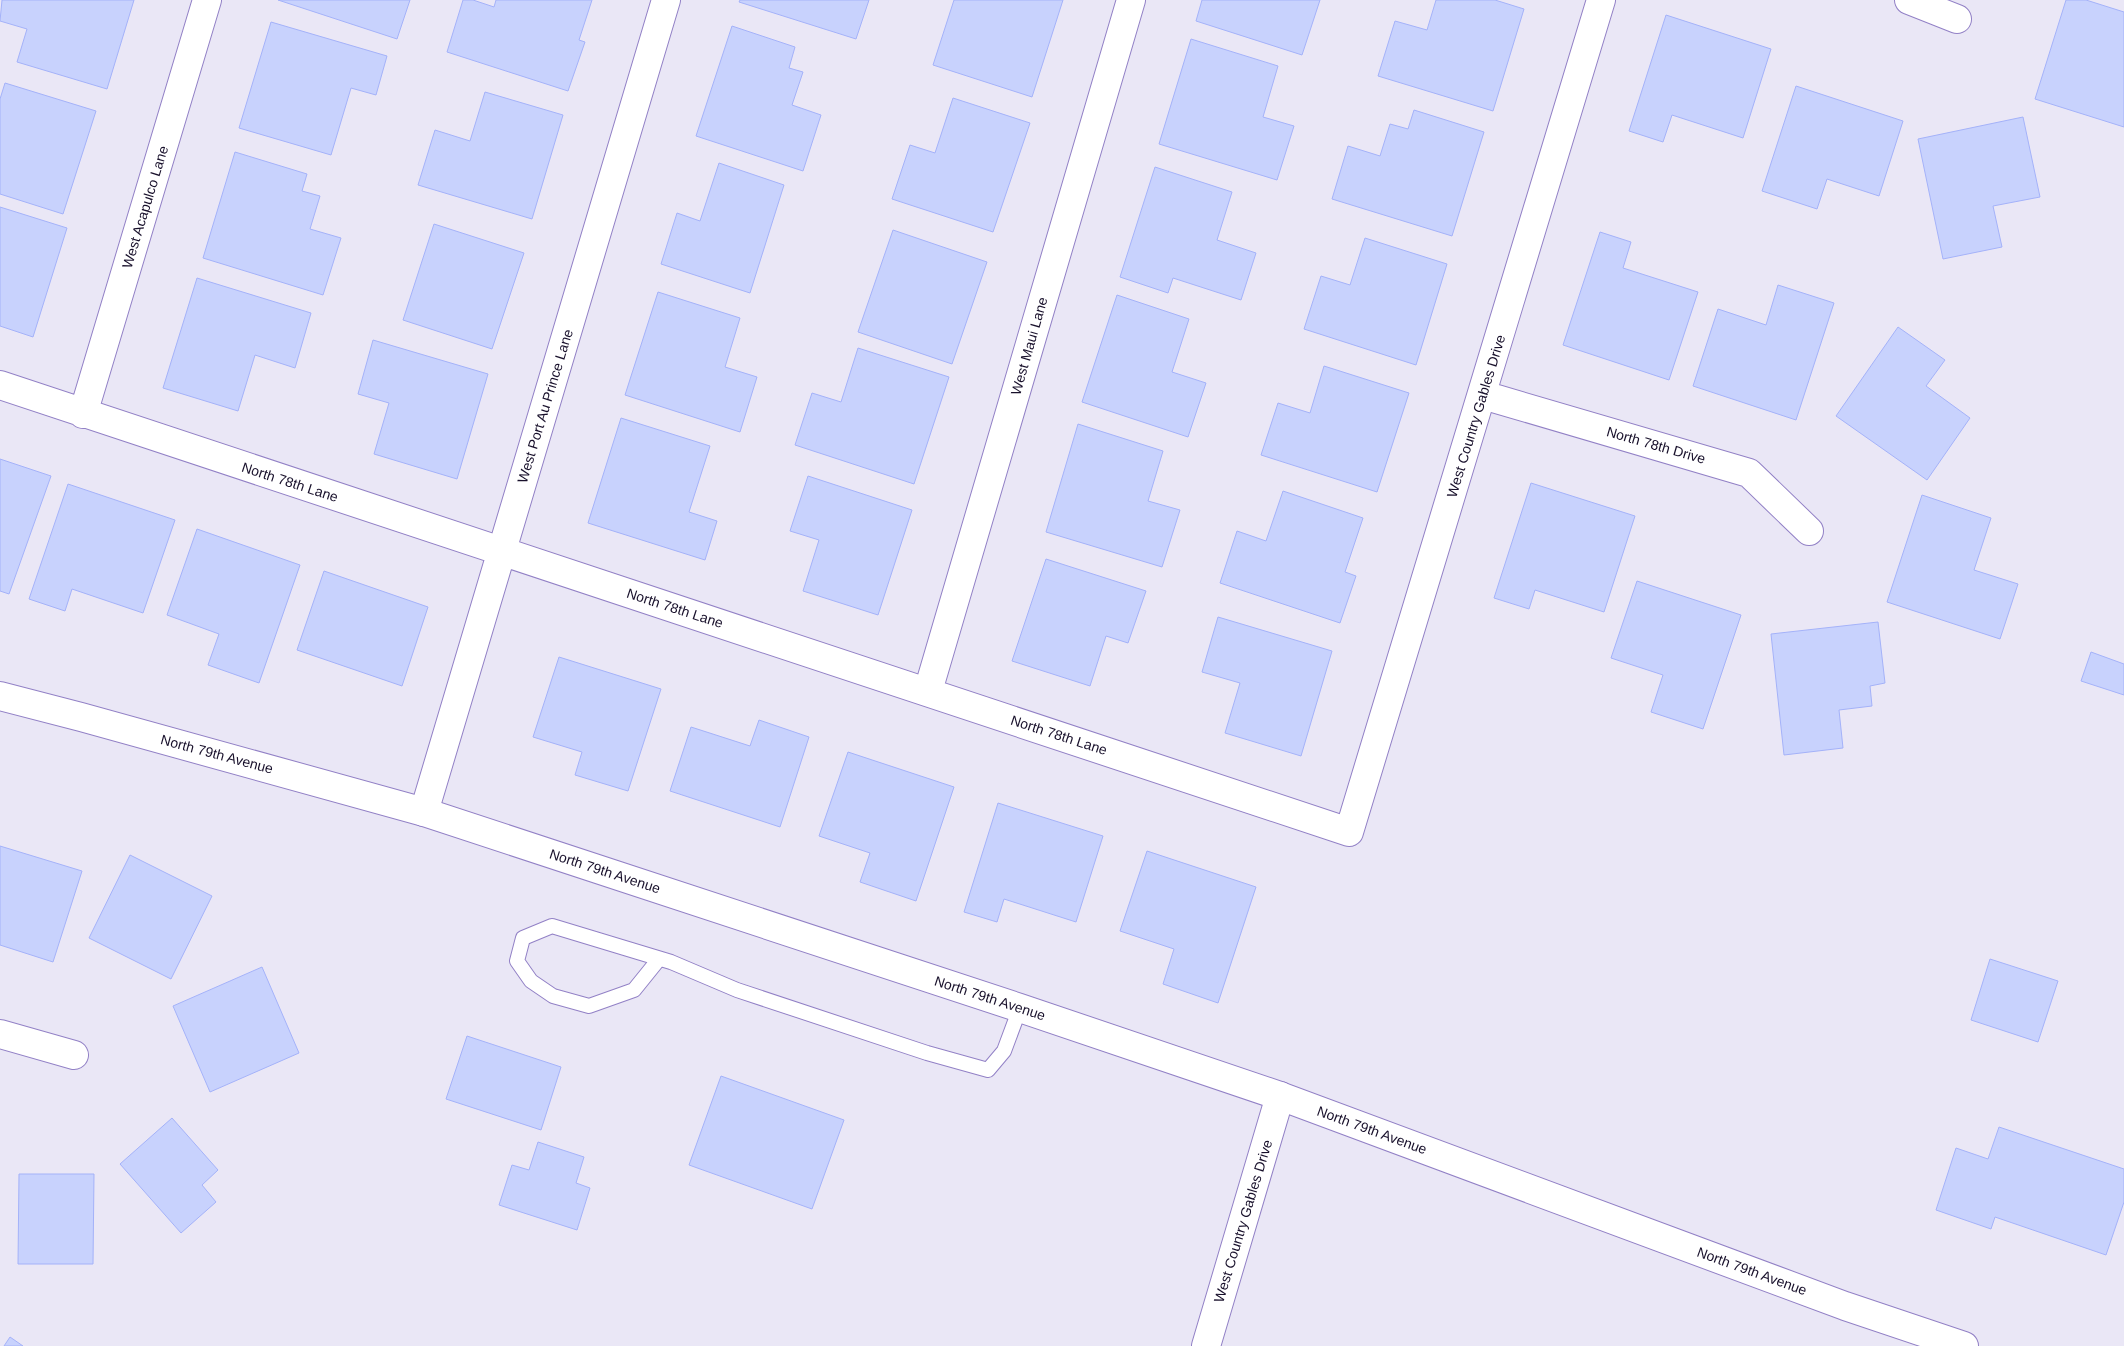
<svg xmlns="http://www.w3.org/2000/svg" width="2124" height="1346" viewBox="0 0 2124 1346" font-family="Arial,sans-serif">
  <style>
    .building { fill: #c8d2fd; stroke: #a4b2f9 }
    .lines { fill: none; stroke-linecap: round; stroke-linejoin: round }
    .service-casing { stroke: #9281c6; stroke-width: 16 }
    .minor-casing { stroke: #9281c6; stroke-width: 30 }
    .tertiary-casing { stroke: #9281c6; stroke-width: 30 }
    .service { stroke: #fff; stroke-width: 14 }
    .minor { stroke: #fff; stroke-width: 28 }
    .tertiary { stroke: #fff; stroke-width: 28 }
    .labels { text-anchor: middle; dominant-baseline: central; stroke-width: 4.5; stroke-linejoin: round; paint-order: stroke }
    .street-label { font-size: 14px; fill: #18102b; stroke: #fff }
  </style>
  <rect width="100%" height="100%" fill="#eae7f6"/>
  <path class="building" d="M2,0h132l-27,89 -90,-27 10,-33 -27,-8z
    M278,0h132l-13,39z
    M463,0h10l21,7 2,-7h96l-13,40 6,2 -17,49 -121,-39z
    M740,0h129l-13,39 -117,-37z
    M954,0h109l-31,97 -99,-32z
    M1202,0h118l-18,55 -106,-34z
    M1436,0h59l29,9 -31,102 -115,-35 17,-55 32,9z
    M2066,0h20l38,12v115l-89,-28z
    M1666,15l105,34 -28,89 -71,-23 -9,27 -34,-11z
    M271,22l116,34 -11,39 -25,-7 -20,67 -92,-27z
    M732,26l63,21 -6,21 14,4 -11,33 29,10 -18,56 -107,-35z
    M1191,39l87,27 -15,51 31,9 -17,54 -118,-36z
    M5,83l91,28 -33,103 -63,-20v-95z
    M1796,86l107,35 -24,75 -52,-17 -10,30 -55,-18z
    M485,92l78,23 -31,104 -114,-34 17,-55 35,11z
    M953,98l77,25 -37,109 -101,-33 18,-54 25,8z
    M1414,110l70,22 -32,104 -120,-37 16,-53 32,10 10,-32 18,5z
    M2023,117l17,80 -47,9 9,41 -59,12 -25,-120z
    M235,152l72,22 -5,17 18,5 -10,33 31,9 -18,57 -120,-37z
    M719,163l65,22 -34,108 -89,-29 16,-51 23,8z
    M1155,167l77,25 -15,48 39,13 -15,47 -68,-22 -5,15 -48,-16z
    M0,207l67,21 -34,109 -33,-11z
    M434,224l90,29 -32,96 -89,-29z
    M893,230l94,32 -35,102 -94,-32z
    M1600,232l31,10 -8,26 75,24 -29,88 -106,-35z
    M1365,238l82,26 -31,101 -112,-36 17,-53 29,9z
    M197,278l114,35 -16,55 -40,-13 -17,56 -75,-23z
    M1778,285l56,18 -38,117 -103,-34 25,-77 48,16z
    M658,292l82,26 -15,49 32,10 -17,55 -115,-37z
    M1117,295l72,24 -17,53 34,11 -18,54 -106,-35z
    M1898,327l47,33 -19,26 44,32 -43,62 -91,-64z
    M373,340l115,34 -31,105 -83,-25 15,-51 -31,-9z
    M858,348l91,29 -35,107 -119,-39 17,-52 29,9z
    M1324,366l85,27 -32,99 -116,-37 17,-52 32,10z
    M621,418l89,28 -21,66 28,9 -12,39 -117,-37z
    M1078,424l85,27 -15,50 32,9 -18,57 -116,-35z
    M0,459l51,17 -42,118 -9,-3z
    M808,476l104,34 -34,105 -75,-24 16,-51 -29,-9z
    M1531,483l104,33 -31,96 -69,-22 -6,19 -35,-11z
    M68,484l107,36 -32,93 -71,-24 -7,22 -36,-12z
    M1283,491l80,27 -18,54 11,4 -16,47 -120,-40 17,-52 29,10z
    M1922,495l69,23 -17,52 44,14 -18,55 -113,-37z
    M197,529l103,36 -41,118 -51,-18 11,-31 -52,-19z
    M1046,559l100,32 -18,52 -22,-7 -16,50 -78,-25z
    M324,571l104,36 -26,79 -105,-36z
    M1637,581l104,34 -38,114 -52,-17 12,-37 -52,-17z
    M1218,617l114,34 -31,105 -76,-23 15,-50 -38,-11z
    M1878,622l7,61 -15,3 2,20 -33,4 4,38 -59,7 -13,-121z
    M2091,652l33,12v31l-43,-14z
    M559,657l102,32 -33,102 -53,-16 7,-23 -49,-15z
    M759,720l50,17 -29,90 -110,-36 21,-64 59,19z
    M848,752l106,35 -38,114 -56,-19 10,-29 -51,-17z
    M998,803l105,33 -27,86 -72,-23 -7,23 -33,-10z
    M0,846l82,25 -29,91 -53,-17z
    M1147,851l109,36 -38,116 -55,-19 11,-35 -54,-18z
    M130,855l82,41 -41,83 -82,-41z
    M1990,959l68,22 -20,61 -67,-22z
    M262,967l37,86 -89,39 -37,-86z
    M467,1036l94,31 -20,63 -95,-31z
    M721,1076l123,44 -32,89 -123,-44z
    M172,1118l46,52 -16,15 14,17 -35,31 -61,-69z
    M1999,1127l125,42v33l-18,53 -111,-38 -4,12 -55,-19 20,-62 32,11z
    M538,1142l46,15 -8,26 14,5 -13,42 -78,-25 13,-40 17,5z
    M19,1174h75l-1,90h-75z
    M10,1337l13,9h-19z"/>
  <g class="lines">
    <defs>
      <path id="service" d="M659,959l-25,31 -45,16 -36,-10 -22,-15 -14,-20 6,-23 29,-12 119,36 66,28 190,63 61,17 16,-19 16,-43"/>
      <path id="minor" d="M1909,0l48,19
        M0,385l1349,447 252,-832
        M1483,395l266,78 60,58
        M83,414l124,-414
        M928,691l203,-691
        M424,812l242,-812
        M0,1034l74,21
        M1206,1346l74,-250"/>
      <path id="tertiary" d="M0,696l81,21 343,95 596,196 260,88 565,210 119,40"/>
    </defs>
    <use href="#service" class="service-casing"/>
    <use href="#minor" class="minor-casing"/>
    <use href="#tertiary" class="tertiary-casing"/>
    <use href="#service" class="service"/>
    <use href="#minor" class="minor"/>
    <use href="#tertiary" class="tertiary"/>
  </g>
  <g class="labels">
    <g class="street-label">
      <text transform="translate(145 207) rotate(-73)">West Acapulco Lane</text>
      <text transform="translate(1029 346) rotate(-74)">West Maui Lane</text>
      <text transform="translate(545 406) rotate(-73)">West Port Au Prince Lane</text>
      <text transform="translate(1476 416) rotate(-73)">West Country Gables Drive</text>
      <text transform="translate(1656 445) rotate(16)">North 78th Drive</text>
      <text transform="translate(290 482) rotate(18)">North 78th Lane</text>
      <text transform="translate(675 608) rotate(18)">North 78th Lane</text>
      <text transform="translate(1059 735) rotate(18)">North 78th Lane</text>
      <text transform="translate(217 754) rotate(15)">North 79th Avenue</text>
      <text transform="translate(605 871) rotate(18)">North 79th Avenue</text>
      <text transform="translate(990 998) rotate(18)">North 79th Avenue</text>
      <text transform="translate(1372 1130) rotate(20)">North 79th Avenue</text>
      <text transform="translate(1243 1221) rotate(-73)">West Country Gables Drive</text>
      <text transform="translate(1752 1271) rotate(20)">North 79th Avenue</text>
    </g>
  </g>
</svg>
